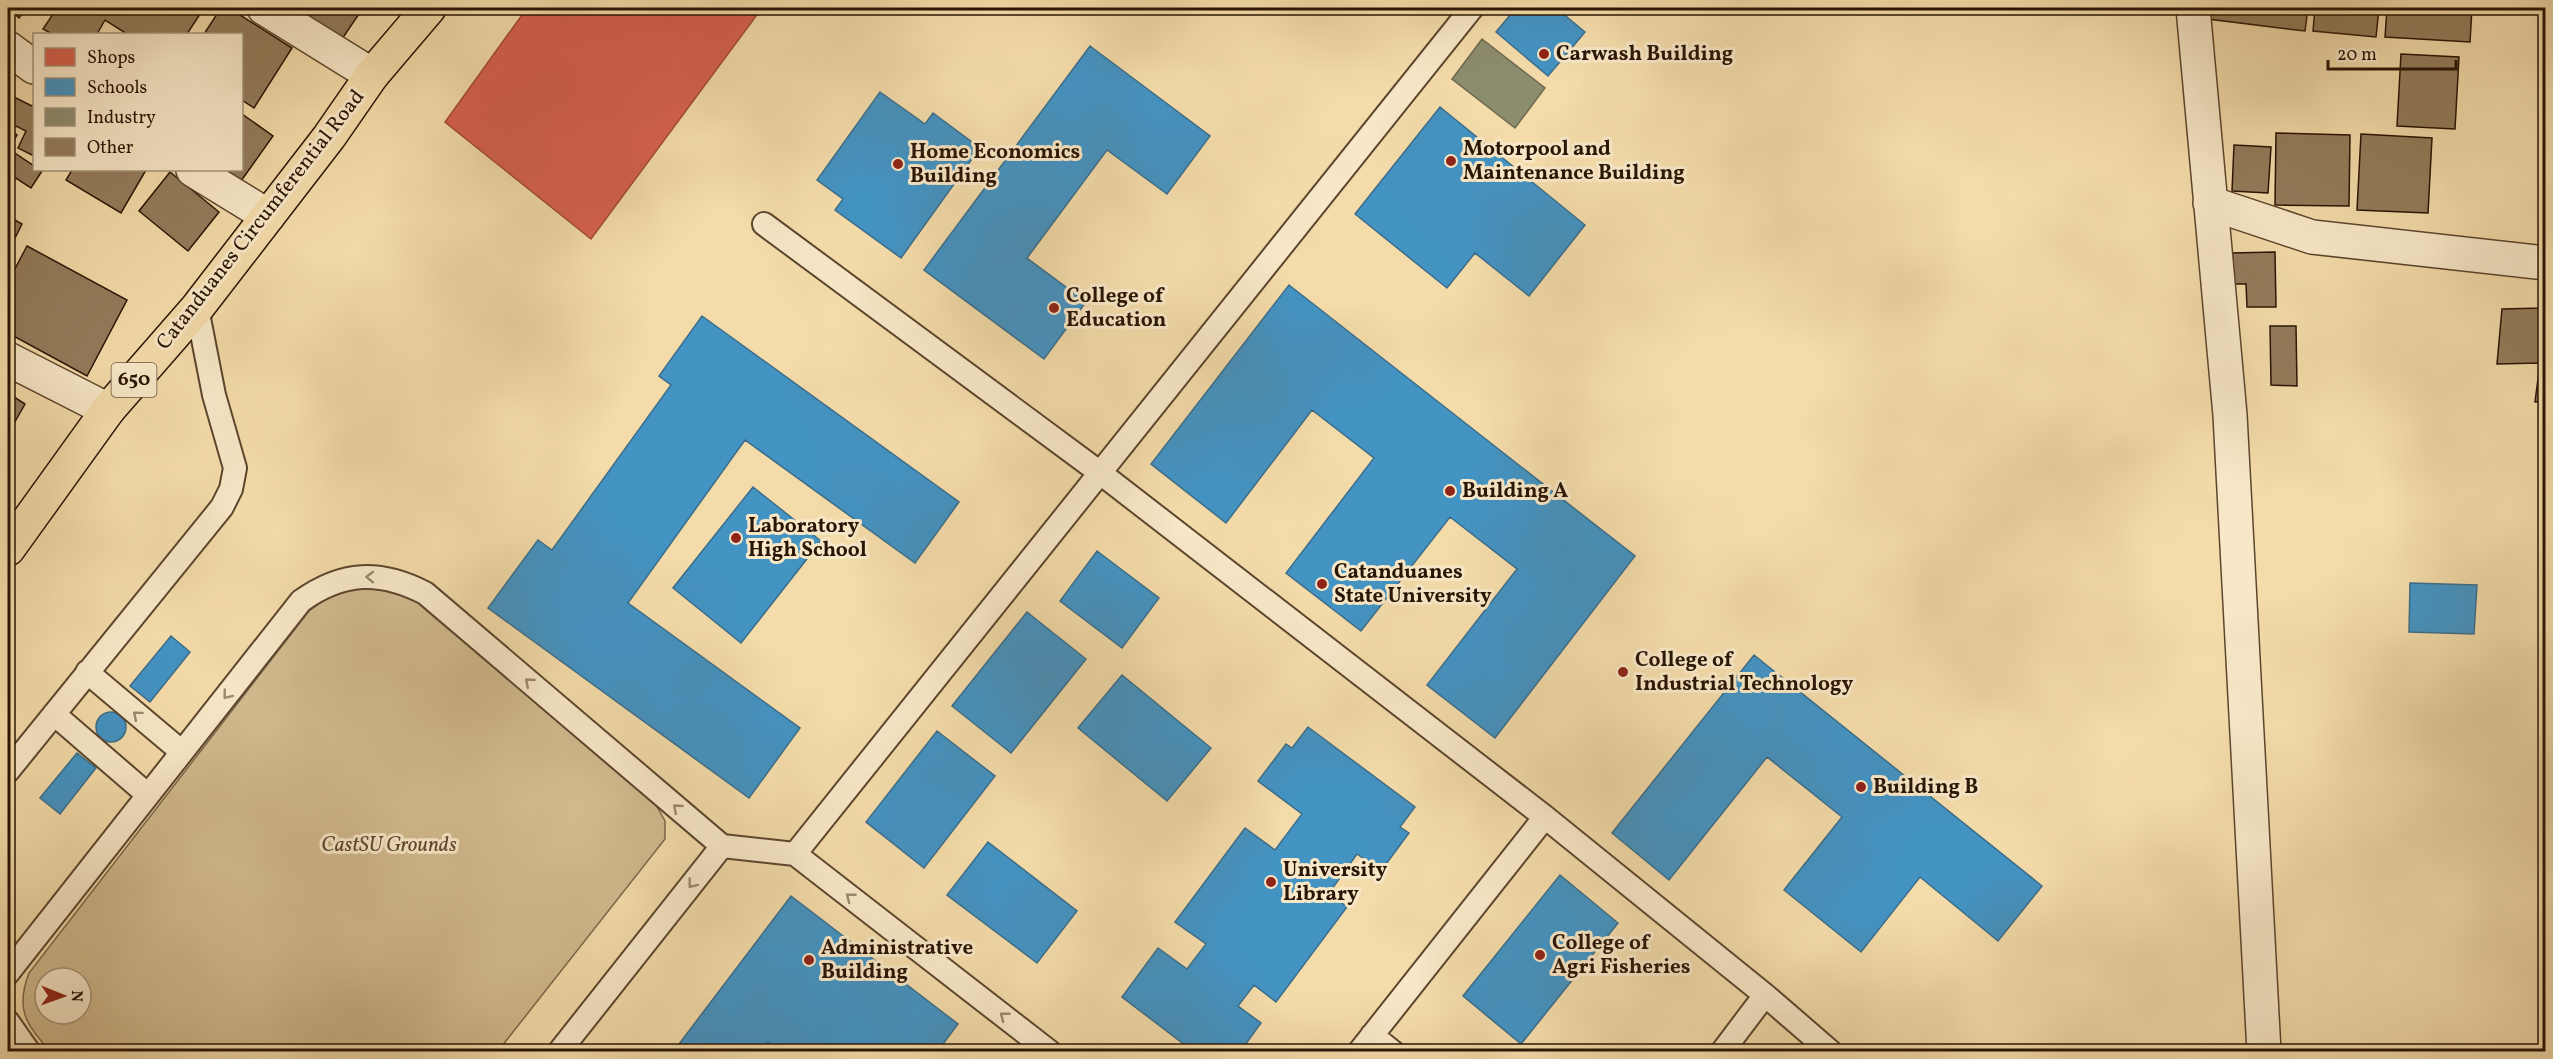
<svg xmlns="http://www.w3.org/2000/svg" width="2553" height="1059" viewBox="0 0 2553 1059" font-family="Vollkorn,serif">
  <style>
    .green { fill: #d1ba8e; stroke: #7d674a; stroke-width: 1.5; fill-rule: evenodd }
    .shops { fill: #d6604d; stroke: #a24937; stroke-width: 1.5 }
    .schools { fill: #4393c3; stroke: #3b6d8a; stroke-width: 1.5 }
    .industry { fill: #8c8c6e; stroke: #6e684e; stroke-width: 1.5 }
    .building { fill: #937c5b; stroke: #291405; stroke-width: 1.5 }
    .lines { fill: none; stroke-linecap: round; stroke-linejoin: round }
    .lane-casing { stroke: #5c462e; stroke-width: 26 }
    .street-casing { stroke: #5c462e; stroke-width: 36 }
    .primary-casing { stroke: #291405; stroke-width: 36 }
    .lane { stroke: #f8e8c8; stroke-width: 22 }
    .street { stroke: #f8e8c8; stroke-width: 33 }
    .primary { stroke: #f4dcaa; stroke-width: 33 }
    .oneway { stroke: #9b8970 }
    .poi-dot { fill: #8f2418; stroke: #f8e8c8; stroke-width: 2 }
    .labels { text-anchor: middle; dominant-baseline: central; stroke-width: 6; stroke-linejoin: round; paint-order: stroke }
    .shield { fill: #f8e8c8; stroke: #675440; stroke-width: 1.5 }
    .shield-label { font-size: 20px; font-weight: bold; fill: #291405 }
    .poi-label { font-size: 21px; font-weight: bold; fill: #291405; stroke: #f8e8c8; text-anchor: start }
    .street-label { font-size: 21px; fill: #291405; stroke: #f8e8c8 }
    .park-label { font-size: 21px; font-style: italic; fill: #5b462e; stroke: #f8e8c8 }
  </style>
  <rect width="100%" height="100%" fill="#f4dcaa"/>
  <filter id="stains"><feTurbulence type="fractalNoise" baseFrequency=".00333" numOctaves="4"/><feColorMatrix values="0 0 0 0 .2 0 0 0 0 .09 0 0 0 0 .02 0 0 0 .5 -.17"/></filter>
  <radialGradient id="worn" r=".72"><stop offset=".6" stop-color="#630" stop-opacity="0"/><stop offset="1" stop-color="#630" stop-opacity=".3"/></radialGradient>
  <path class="green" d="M375,585l52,19 229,201 9,16v18l-167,212h-448c-24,-26 -35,-42 -21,-78l280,-362 25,-18zM45,978h36v36h-36z"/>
  <path class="shops" d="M527,8h235l-171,231 -146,-117z"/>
  <path class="schools" d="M1516,8h40l29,24 -37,44 -52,-44z
    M1090,46l120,90 -43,58 -60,-44 -80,108 59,44 -42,57 -120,-89z
    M880,92l45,32 8,-11 47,35 -79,110 -66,-48 8,-11 -26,-19z
    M1440,107l145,118 -56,71 -54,-43 -28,35 -92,-74z
    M1289,285l346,271 -140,182 -68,-53 90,-116 -67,-52 -89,114 -75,-58 88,-115 -62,-48 -86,113 -75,-59z
    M702,316l257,186 -44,61 -170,-123 -117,163 172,125 -51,70 -261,-190 50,-68 14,10 119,-165 -12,-9z
    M753,487l68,54 -80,102 -68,-55z
    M1097,551l62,47 -37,50 -62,-47z
    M2410,583l67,2 -3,49 -65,-2z
    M1027,612l59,47 -75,94 -59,-47z
    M171,636l19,16 -40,50 -20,-16z
    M1754,655l288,231 -44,55 -78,-64 -59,75 -77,-62 58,-73 -75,-60 -98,123 -57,-47z
    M1122,675l89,73 -44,53 -89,-73z
    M96 727a15 15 0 1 1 30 0a15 15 0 1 1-30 0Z
    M1308,727l107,80 -15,20 9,6 -28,38 -24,-17 -28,39 18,14 -71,95 -22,-17 -16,21 23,17 -21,29h-46l-72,-55 36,-49 29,21 19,-25 -31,-22 70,-94 30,22 27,-36 -44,-33 28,-37 6,4z
    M937,731l58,45 -71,92 -58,-46z
    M77,753l19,15 -36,46 -20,-16z
    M988,842l89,69 -40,52 -90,-68z
    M1560,875l58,48 -97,121 -58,-48z
    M791,896l167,128 -21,28h-156l-13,-10 -7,10h-88z"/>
  <path class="industry" d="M1482,39l63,49 -30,40 -63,-49z"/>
  <path class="building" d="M8,8h19l-8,10z
    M57,8h147l-17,26h-60l-22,-14 -8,14h-45l-9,-5z
    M221,8h8l63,40 -38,60 -12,-8v-66h-38z
    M287,8h76l-23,34z
    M2209,8h99l-3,23 -97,-12z
    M2315,8h64l-3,29 -63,-6z
    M2387,8h85l-2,34 -85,-5z
    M2401,54l58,3 -4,72 -58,-3z
    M8,94l26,13v49l-16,-8 8,-17 -18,-9z
    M242,114l31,22 -37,52 -26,-18h32z
    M8,128l9,7 -8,14 25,17v4l8,1 -11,17 -23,-15z
    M2276,133l74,2 -1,71 -74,-1z
    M2361,134l71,4 -4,75 -71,-3z
    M2234,145l37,2 -3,46 -36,-2z
    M72,170h74l-25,43 -55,-33z
    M170,172l49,40 -31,39 -49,-40z
    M8,216l14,8 -14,28z
    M27,246l100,54 -40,76 -79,-43v-51z
    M2275,252l1,55h-29l-1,-23h-14l-1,-31z
    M2542,308h4v93l-11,1 5,-39 -43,1 5,-55z
    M2270,326h26l1,60 -26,-1z
    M8,393l17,11 -17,30z"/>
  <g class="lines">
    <defs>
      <path id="lane" d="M764,224l335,248 446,345 220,178 -43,57
        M87,672l95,80
        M54,714l94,81
        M8,771l214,-264 9,-18 4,-21 -21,-73 -17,-87
        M795,854l677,-846
        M8,973l293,-372c42,-30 79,-31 124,-8l297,253
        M1765,995l66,57
        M8,1022l21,30
        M1372,1035l21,17
        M559,1052l163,-206 73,8 255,198
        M1359,1052l186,-235"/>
      <path id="street" d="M264,8l108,67
        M2193,8l37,407 34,637
        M8,48l26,19
        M193,170l75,46
        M2210,203l102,34 234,26
        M8,359l100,51"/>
      <path id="primary" d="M8,549l100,-139 89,-102 132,-171 43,-62 57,-67"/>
    </defs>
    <use href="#lane" class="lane-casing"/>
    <use href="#street" class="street-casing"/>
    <use href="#primary" class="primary-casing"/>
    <use href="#lane" class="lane"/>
    <use href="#street" class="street"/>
    <use href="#primary" class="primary"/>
  </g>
  <defs><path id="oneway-chevron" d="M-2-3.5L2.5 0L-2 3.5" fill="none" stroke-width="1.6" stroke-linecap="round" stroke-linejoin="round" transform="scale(1.5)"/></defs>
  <g class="oneway">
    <use href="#oneway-chevron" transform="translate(370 577) rotate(-179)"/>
    <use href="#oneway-chevron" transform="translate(529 682) rotate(-139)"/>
    <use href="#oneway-chevron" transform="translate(227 695) rotate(128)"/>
    <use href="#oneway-chevron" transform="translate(137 715) rotate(-140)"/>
    <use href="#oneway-chevron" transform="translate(677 808) rotate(-139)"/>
    <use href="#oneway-chevron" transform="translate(692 884) rotate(128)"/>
    <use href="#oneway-chevron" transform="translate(850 897) rotate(-142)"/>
    <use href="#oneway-chevron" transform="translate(1004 1016) rotate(-142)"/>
  </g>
  <g class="poi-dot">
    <circle cx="1544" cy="54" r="6"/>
    <circle cx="1451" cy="161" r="6"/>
    <circle cx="898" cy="164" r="6"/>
    <circle cx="1054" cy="308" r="6"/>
    <circle cx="1450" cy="491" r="6"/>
    <circle cx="736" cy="538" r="6"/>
    <circle cx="1322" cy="584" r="6"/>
    <circle cx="1623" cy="672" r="6"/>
    <circle cx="1861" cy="787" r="6"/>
    <circle cx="1271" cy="882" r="6"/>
    <circle cx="1540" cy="955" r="6"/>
    <circle cx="809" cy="960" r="6"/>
  </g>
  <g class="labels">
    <rect class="shield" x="111.5" y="363" width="45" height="34" rx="4.5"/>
    <g class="shield-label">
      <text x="134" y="380">650</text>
    </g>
    <g class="poi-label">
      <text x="1556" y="54">Carwash Building</text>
      <text x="1463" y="149">Motorpool and<tspan x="1463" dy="24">Maintenance Building</tspan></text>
      <text x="910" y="152">Home Economics<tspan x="910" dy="24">Building</tspan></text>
      <text x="1066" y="296">College of<tspan x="1066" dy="24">Education</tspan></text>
      <text x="1462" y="491">Building A</text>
      <text x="748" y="526">Laboratory<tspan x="748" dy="24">High School</tspan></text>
      <text x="1334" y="572">Catanduanes<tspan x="1334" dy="24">State University</tspan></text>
      <text x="1635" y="660">College of<tspan x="1635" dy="24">Industrial Technology</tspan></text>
      <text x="1873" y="787">Building B</text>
      <text x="1283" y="870">University<tspan x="1283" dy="24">Library</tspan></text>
      <text x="1552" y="943">College of<tspan x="1552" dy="24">Agri Fisheries</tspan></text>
      <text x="821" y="948">Administrative<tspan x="821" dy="24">Building</tspan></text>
    </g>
    <g class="street-label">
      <text transform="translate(261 220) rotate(-52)">Catanduanes Circumferential Road</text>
    </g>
    <g class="park-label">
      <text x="389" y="845">CastSU Grounds</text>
    </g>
  </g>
  <rect width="2553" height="1059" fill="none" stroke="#f4dcaa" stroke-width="30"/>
  <rect x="9" y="9" width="2535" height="1041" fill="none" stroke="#291405" stroke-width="3"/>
  <rect x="15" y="15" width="2523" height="1029" fill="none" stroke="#291405" stroke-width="1.5"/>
  <rect x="33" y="33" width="210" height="138" fill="#f8e8c8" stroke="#a5937a" stroke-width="1.5"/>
  <rect x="45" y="48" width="30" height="18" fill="#d6604d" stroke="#a5937a" stroke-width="1.5"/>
  <text x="87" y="63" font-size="18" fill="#291405">Shops</text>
  <rect x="45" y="78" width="30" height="18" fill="#4393c3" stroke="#a5937a" stroke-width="1.5"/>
  <text x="87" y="93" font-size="18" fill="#291405">Schools</text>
  <rect x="45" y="108" width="30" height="18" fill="#8c8c6e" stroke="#a5937a" stroke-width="1.5"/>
  <text x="87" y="123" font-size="18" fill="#291405">Industry</text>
  <rect x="45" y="138" width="30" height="18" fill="#937c5b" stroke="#a5937a" stroke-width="1.5"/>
  <text x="87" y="153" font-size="18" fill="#291405">Other</text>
  <g transform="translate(63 996) rotate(91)"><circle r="28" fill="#f8e8c8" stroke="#a5937a" stroke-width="1.5"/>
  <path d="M0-4.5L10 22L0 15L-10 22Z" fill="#8f2418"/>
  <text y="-9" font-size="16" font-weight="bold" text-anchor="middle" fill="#291405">N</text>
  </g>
  <path d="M2328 60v9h128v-9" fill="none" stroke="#291405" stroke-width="3"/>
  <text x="2337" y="60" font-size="18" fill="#291405" stroke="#f8e8c8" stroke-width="4.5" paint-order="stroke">20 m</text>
  <rect width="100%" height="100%" filter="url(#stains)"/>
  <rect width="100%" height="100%" fill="url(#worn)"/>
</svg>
